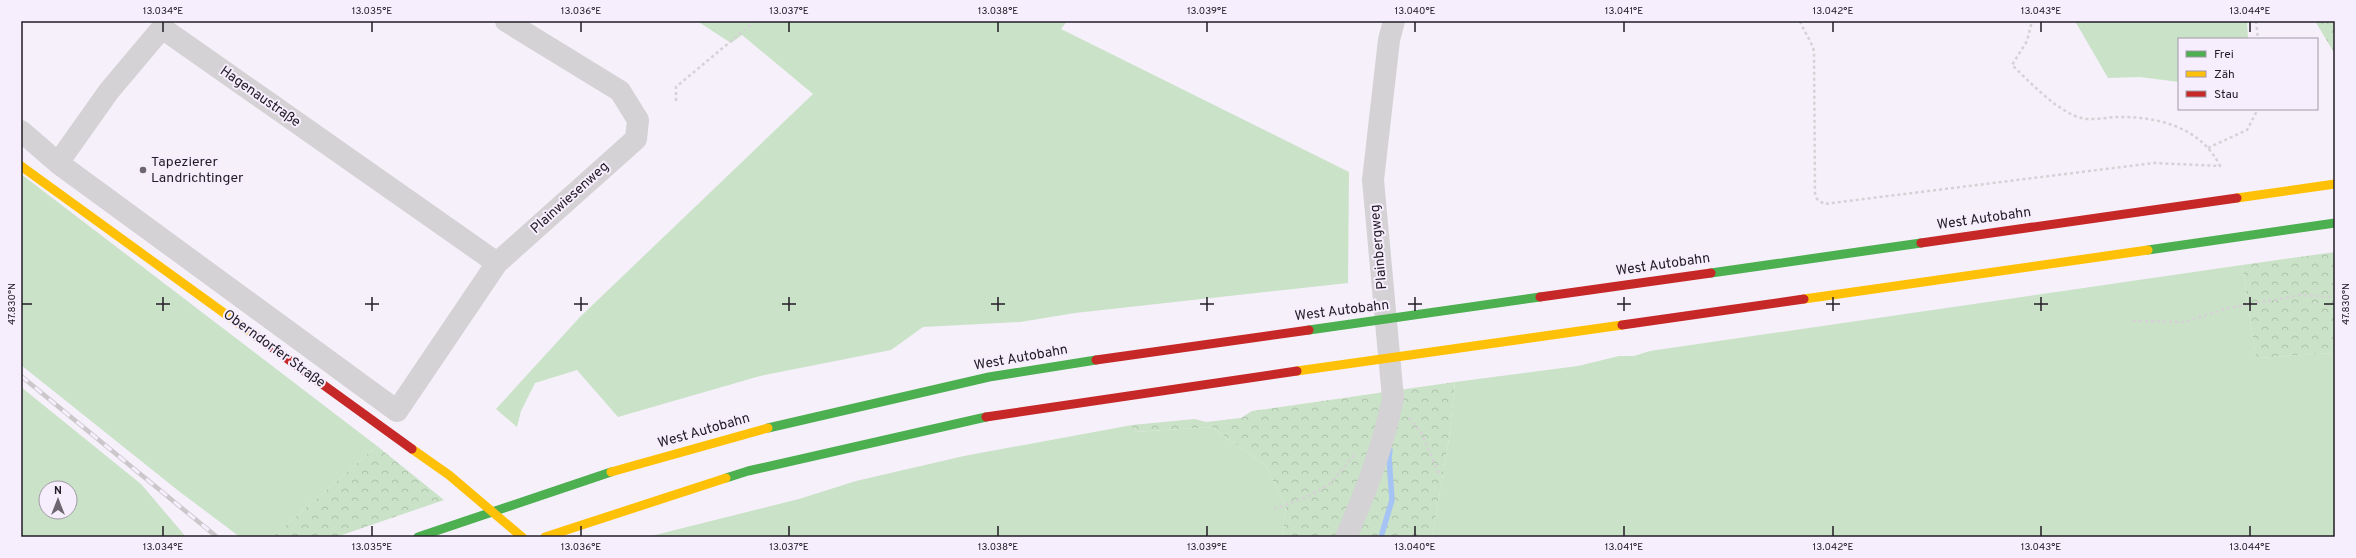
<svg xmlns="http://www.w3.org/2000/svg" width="2356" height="558" viewBox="0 0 2356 558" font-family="Overpass,sans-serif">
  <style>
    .grass { fill: #cae2c7; fill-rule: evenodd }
    .forest { fill: url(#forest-crowns) }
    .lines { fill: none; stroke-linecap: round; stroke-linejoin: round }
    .stream { stroke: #a5c3f5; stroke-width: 5.5 }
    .path { stroke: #d5d2d6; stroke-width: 2.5; stroke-dasharray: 3 3; stroke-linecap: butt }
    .street { stroke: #d4d2d5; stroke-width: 22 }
    .fast { stroke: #4caf50; stroke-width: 9 }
    .slow { stroke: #ffc107; stroke-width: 9 }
    .jam { stroke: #c62828; stroke-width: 9 }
    .rail-casing { stroke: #cac8ca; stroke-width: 4.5 }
    .rail { stroke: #f6edfd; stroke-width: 3; stroke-dasharray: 9; stroke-linecap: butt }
    .ticks { fill: none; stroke: #221c26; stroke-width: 1.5 }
    .poi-dot { fill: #6c6670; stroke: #f6edfd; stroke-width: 1.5 }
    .labels { text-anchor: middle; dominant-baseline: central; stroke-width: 4; stroke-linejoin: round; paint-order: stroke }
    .street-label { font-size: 14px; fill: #221c26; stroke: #f6edfd }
    .poi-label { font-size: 14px; fill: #221c26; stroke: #f6edfd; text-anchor: start }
    .neatline { fill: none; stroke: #221c26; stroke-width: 1.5 }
    .ticks-label { font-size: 10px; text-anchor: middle; fill: #221c26 }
  </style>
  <defs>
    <pattern id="forest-crowns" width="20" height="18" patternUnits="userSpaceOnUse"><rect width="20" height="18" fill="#cae2c7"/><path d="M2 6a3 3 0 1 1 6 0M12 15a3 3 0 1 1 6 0" fill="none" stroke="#adc1ab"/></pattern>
  </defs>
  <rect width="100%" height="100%" fill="#f5f0fa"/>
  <path class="grass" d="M697,21h370l-6,8 288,143 -1,111 -273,30 -55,9 -97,5 -32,23 -131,26 -142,41 -41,-47 -42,13 -14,28 -4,16 -21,-18 84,-92 233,-223 -71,-59 -11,8z
    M2075,21h172l1,18h-69v43l-39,-5 -32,1z
    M21,174l356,272 -105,91h-32l-60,-45 -159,-127z
    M2242,265l14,93 79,-5v184h-903l17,-98 6,-57 123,-16 41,-10h15l16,-5z
    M21,387l120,97 45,53h-165zM46,488h24v24h-24z
    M1132,425l2,7 78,-5 53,38 21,41 -4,31h-635l152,-38 57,-18 108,-25z"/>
  <path class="forest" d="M2315,21h20v33z
    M2335,252v101l-79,5 -14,-93z
    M1455,382l-6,57 -17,98h-150l4,-31 -21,-41 -53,-38 -79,5 -1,-7 63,-6 11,3 35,-4 11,-7z
    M377,446l67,54 -108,37h-64z"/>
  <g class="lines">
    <path class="stream" d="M1381,537l11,-37 -3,-43 1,-7"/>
    <path class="path" d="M1800,21c4,11 11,19 14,30l1,142 2,6 7,5 330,-41 66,3c-19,-39 -63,-50 -104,-49 -14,1 -29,5 -43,-2 -23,-11 -43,-33 -61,-50l15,-24 5,-20
      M2256,21l2,18
      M676,101v-14l79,-66
      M2208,148l39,-18 11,-21
      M2133,321l51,1 44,-14 73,-13 34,2
      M1409,418l13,16 17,40
      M1274,509l33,-12 23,-13 26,-31"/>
    <path class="street" d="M21,131l37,32 339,248 100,-148 139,-124 2,-19 -18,-29 -114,-70
      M58,163l51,-72 53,-63 335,235
      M1346,537c20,-46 37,-90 47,-139l-20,-218 16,-140 5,-19"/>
    <path class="fast" d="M2148,250l187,-27
      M1711,273l210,-30
      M1309,330l231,-33
      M768,428l221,-51 107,-17
      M726,478l22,-7 238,-54
      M418,537l193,-65"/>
    <path class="slow" d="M21,166l232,168
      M2237,198l98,-14
      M1804,299l344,-49
      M1297,371l325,-46
      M412,449l37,26 73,62
      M611,472l157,-44
      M545,537l181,-59"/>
    <path class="jam" d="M1921,243l316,-45
      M1540,297l171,-24
      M1622,325l182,-26
      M253,334l159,115
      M1096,360l213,-30
      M986,417l311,-46"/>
    <defs>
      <path id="rail" d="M21,376l196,161"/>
    </defs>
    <use href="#rail" class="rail-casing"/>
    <use href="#rail" class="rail"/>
  </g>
  <path class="ticks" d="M163,22v10M372,22v10M581,22v10M789,22v10M998,22v10M1207,22v10M1415,22v10M1624,22v10M1833,22v10M2041,22v10M2250,22v10M163,297v14M372,297v14M581,297v14M789,297v14M998,297v14M1207,297v14M1415,297v14M1624,297v14M1833,297v14M2041,297v14M2250,297v14M22,304h10M156,304h14M365,304h14M574,304h14M782,304h14M991,304h14M1200,304h14M1408,304h14M1617,304h14M1826,304h14M2034,304h14M2243,304h14M2324,304h10M163,526v10M372,526v10M581,526v10M789,526v10M998,526v10M1207,526v10M1415,526v10M1624,526v10M1833,526v10M2041,526v10M2250,526v10"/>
  <circle class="poi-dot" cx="143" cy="170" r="4"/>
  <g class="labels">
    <g class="street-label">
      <text transform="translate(260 97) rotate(35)">Hagenaustraße</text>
      <text transform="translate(570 198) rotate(-42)">Plainwiesenweg</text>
      <text transform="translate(1984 219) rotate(-8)">West Autobahn</text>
      <text transform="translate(1379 247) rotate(-95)">Plainbergweg</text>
      <text transform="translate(1663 265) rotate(-8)">West Autobahn</text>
      <text transform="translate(1342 311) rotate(-7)">West Autobahn</text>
      <text transform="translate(274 349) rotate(36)">Oberndorfer Straße</text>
      <text transform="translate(1021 358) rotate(-10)">West Autobahn</text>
      <text transform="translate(704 431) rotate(-16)">West Autobahn</text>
    </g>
    <g class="poi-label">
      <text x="151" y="162">Tapezierer<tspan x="151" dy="16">Landrichtinger</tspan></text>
    </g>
  </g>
  <rect width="2356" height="558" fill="none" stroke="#f6edfd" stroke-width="44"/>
  <rect x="2178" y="38" width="140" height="72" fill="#f6edfd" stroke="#a199a7"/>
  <rect x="2186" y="51" width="20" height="6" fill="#4caf50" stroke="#a199a7"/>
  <text x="2214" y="58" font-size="12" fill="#221c26">Frei</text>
  <rect x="2186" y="71" width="20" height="6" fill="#ffc107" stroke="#a199a7"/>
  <text x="2214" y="78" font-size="12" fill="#221c26">Zäh</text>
  <rect x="2186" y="91" width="20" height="6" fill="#c62828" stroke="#a199a7"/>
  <text x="2214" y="98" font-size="12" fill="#221c26">Stau</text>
  <g transform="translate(58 500)"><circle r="19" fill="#f6edfd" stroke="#a199a7"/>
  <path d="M0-3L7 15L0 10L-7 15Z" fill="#6c6670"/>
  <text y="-6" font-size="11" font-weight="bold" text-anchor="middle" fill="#221c26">N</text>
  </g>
  <rect x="22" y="22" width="2312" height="514" class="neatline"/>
  <g class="ticks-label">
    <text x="163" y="14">13.034°E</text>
    <text x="372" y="14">13.035°E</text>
    <text x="581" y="14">13.036°E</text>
    <text x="789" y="14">13.037°E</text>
    <text x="998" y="14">13.038°E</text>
    <text x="1207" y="14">13.039°E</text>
    <text x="1415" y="14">13.040°E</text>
    <text x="1624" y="14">13.041°E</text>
    <text x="1833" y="14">13.042°E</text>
    <text x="2041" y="14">13.043°E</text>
    <text x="2250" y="14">13.044°E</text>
    <text transform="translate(11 304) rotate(-90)" y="4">47.830°N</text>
    <text transform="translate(2345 304) rotate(-90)" y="4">47.830°N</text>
    <text x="163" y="550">13.034°E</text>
    <text x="372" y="550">13.035°E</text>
    <text x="581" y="550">13.036°E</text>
    <text x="789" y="550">13.037°E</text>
    <text x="998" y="550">13.038°E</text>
    <text x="1207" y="550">13.039°E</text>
    <text x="1415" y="550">13.040°E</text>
    <text x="1624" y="550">13.041°E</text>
    <text x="1833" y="550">13.042°E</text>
    <text x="2041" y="550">13.043°E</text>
    <text x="2250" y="550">13.044°E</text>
  </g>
</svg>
